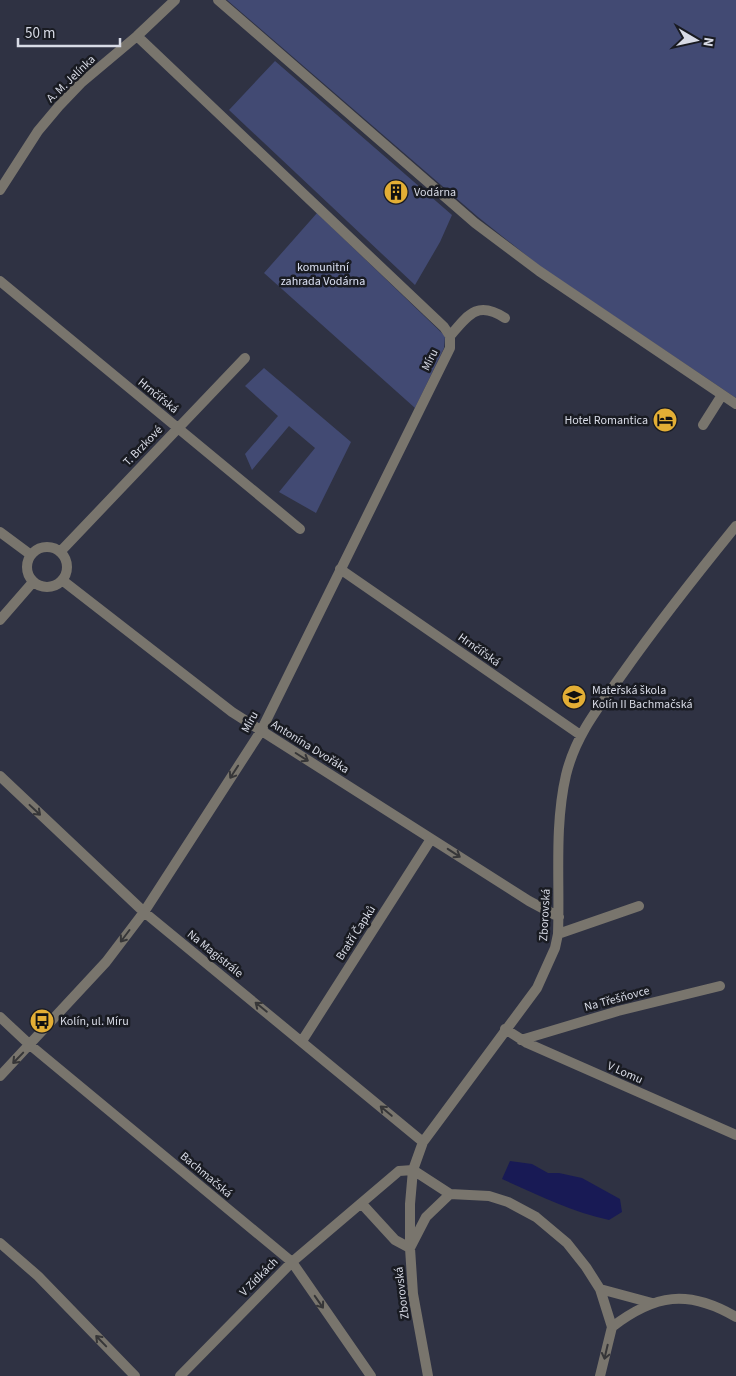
<svg xmlns="http://www.w3.org/2000/svg" width="736" height="1376" viewBox="0 0 736 1376" font-family="'Source Sans 3',sans-serif">
  <style>
    .green { fill: #424a73 }
    .water { fill: #181a55 }
    .lines { fill: none; stroke-linecap: round; stroke-linejoin: round }
    .street { stroke: #79756d; stroke-width: 10 }
    .oneway { stroke: #363638 }
    .labels { text-anchor: middle; dominant-baseline: central; stroke-width: 5; stroke-linejoin: round; paint-order: stroke }
    .street-label { font-size: 12px; fill: #d8dbe6; stroke: #191b22 }
    .poi-label { font-size: 12px; fill: #d8dbe6; stroke: #191b22; text-anchor: start }
    .park-label { font-size: 12px; fill: #dce1f4; stroke: #191b22 }
  </style>
  <rect width="100%" height="100%" fill="#2f3243"/>
  <path class="green" d="M227,0h509v398l-195,-131 -63,-50z
    M275,61l177,154 -12,27 -25,43 -186,-175z
    M317,213l128,123 -1,12 -29,60 -151,-135z
    M264,368l87,74 -35,71 -37,-21 36,-44 -26,-22 -37,44 -7,-16 33,-38 -33,-30z"/>
  <path class="water" d="M510,1161l22,3 16,9h11l23,5 38,21 2,13 -13,8c-37,-8 -73,-26 -107,-41z"/>
  <g class="lines">
    <path class="street" d="M218,0l257,223 64,48 197,133
      M0,190l38,-59 21,-25 22,-23 56,-47 38,-36
      M0,281l300,248
      M450,336c18,-21 27,-36 55,-18
      M703,425l19,-30
      M0,532l31,23
      M27 567a20 20 0 1 1 40 0a20 20 0 1 1-40 0Z
      M60,552l185,-194
      M340,569l239,165
      M62,580l170,132 297,189 30,16
      M0,620l33,-38
      M0,776l144,136 279,230
      M558,934l81,-28
      M0,1017l30,28 262,217 79,114
      M505,1029l22,14 209,92
      M521,1040l97,-29 102,-25
      M302,1041l129,-202
      M0,1076l106,-114 38,-50 117,-181 189,-383v-12l-6,-9 -307,-291
      M362,1204l33,36 15,8 16,-31 24,-23
      M0,1243l38,33 97,100
      M600,1289l52,14
      M612,1327c43,-33 76,-38 124,-10
      M180,1376l112,-114 107,-91 14,-1 37,24 39,2 19,6 28,15 31,26 19,24 14,22 12,38 -12,49
      M428,1376l-15,-82 -3,-46v-44l3,-34 10,-28 114,-154 18,-40 3,-14c2,-52 -4,-107 8,-159 10,-41 33,-68 57,-102 36,-51 74,-99 113,-147"/>
  </g>
  <defs><path id="oneway-shaft" d="M-6 0H5M1.5-3L5.5 0L1.5 3" fill="none" stroke-width="1.6" stroke-linecap="round" stroke-linejoin="round" transform="scale(1.25)"/></defs>
  <g class="oneway">
    <use href="#oneway-shaft" transform="translate(302 757) rotate(32)"/>
    <use href="#oneway-shaft" transform="translate(234 772) rotate(123)"/>
    <use href="#oneway-shaft" transform="translate(35 810) rotate(43)"/>
    <use href="#oneway-shaft" transform="translate(454 853) rotate(33)"/>
    <use href="#oneway-shaft" transform="translate(125 936) rotate(127)"/>
    <use href="#oneway-shaft" transform="translate(261 1007) rotate(-141)"/>
    <use href="#oneway-shaft" transform="translate(18 1058) rotate(134)"/>
    <use href="#oneway-shaft" transform="translate(386 1111) rotate(-140)"/>
    <use href="#oneway-shaft" transform="translate(319 1302) rotate(55)"/>
    <use href="#oneway-shaft" transform="translate(101 1341) rotate(-134)"/>
    <use href="#oneway-shaft" transform="translate(606 1352) rotate(103)"/>
  </g>
  <defs>
    <symbol id="building-disc" viewBox="-11 -11 22 22"><circle r="9.5" fill="#e3ae35" stroke="#191b22"/><path d="M-4-6H4V6H1V3H-1V6H-4ZM-2.5-4.3h1.7v1.8h-1.7ZM.8-4.3h1.7v1.8H.8ZM-2.5-1h1.7V.8h-1.7ZM.8-1h1.7V.8H.8Z" fill="#111"/></symbol>
    <symbol id="hotel-disc" viewBox="-11 -11 22 22"><circle r="9.5" fill="#e3ae35" stroke="#191b22"/><path d="M-6-4.5h1.5V1H6V5H4.5V3h-9V5H-6ZM-4 0a1.8 1.8 0 1 1 3.6 0ZM.5 0V-2.5h3Q6-2.5 6 0Z" fill="#111"/></symbol>
    <symbol id="school-disc" viewBox="-11 -11 22 22"><circle r="9.5" fill="#e3ae35" stroke="#191b22"/><path d="M0-5L7-2L0 1L-7-2ZM-4 1L0 2.5L4 1V4Q0 6-4 4Z" fill="#111"/></symbol>
    <symbol id="bus-disc" viewBox="-11 -11 22 22"><circle r="9.5" fill="#e3ae35" stroke="#191b22"/><path d="M-5-6H5V4H4V6H2V4H-2V6H-4V4H-5ZM-3.5-4V0h7V-4ZM-3.5 1.2v1.5H-2V1.2ZM2 1.2v1.5H3.5V1.2Z" fill="#111"/></symbol>
  </defs>
  <g fill-rule="evenodd">
    <use href="#building-disc" x="382" y="178" width="28" height="28"/>
    <use href="#hotel-disc" x="651" y="406" width="28" height="28"/>
    <use href="#school-disc" x="560" y="683" width="28" height="28"/>
    <use href="#bus-disc" x="28" y="1007" width="28" height="28"/>
  </g>
  <g class="labels">
    <g class="street-label">
      <text transform="translate(71 79) rotate(-44)">A. M. Jelínka</text>
      <text transform="translate(430 360) rotate(-64)">Míru</text>
      <text transform="translate(158 396) rotate(39)">Hrnčířská</text>
      <text transform="translate(143 446) rotate(-46)">T. Brzkové</text>
      <text transform="translate(479 650) rotate(35)">Hrnčířská</text>
      <text transform="translate(250 722) rotate(-61)">Míru</text>
      <text transform="translate(310 747) rotate(32)">Antonína Dvořáka</text>
      <text transform="translate(545 915) rotate(-87)">Zborovská</text>
      <text transform="translate(356 933) rotate(-57)">Bratří Čapků</text>
      <text transform="translate(215 954) rotate(39)">Na Magistrále</text>
      <text transform="translate(617 999) rotate(-15)">Na Třešňovce</text>
      <text transform="translate(625 1073) rotate(24)">V Lomu</text>
      <text transform="translate(206 1175) rotate(40)">Bachmačská</text>
      <text transform="translate(259 1277) rotate(-45)">V Zídkách</text>
      <text transform="translate(402 1293) rotate(-97)">Zborovská</text>
    </g>
    <g class="poi-label">
      <text x="414" y="192">Vodárna</text>
      <text x="648" y="420" text-anchor="end">Hotel Romantica</text>
      <text x="592" y="690">Mateřská škola<tspan x="592" dy="14">Kolín II Bachmačská</tspan></text>
      <text x="60" y="1021">Kolín, ul. Míru</text>
    </g>
    <g class="park-label">
      <text x="323" y="267">komunitní<tspan x="323" dy="14">zahrada Vodárna</tspan></text>
    </g>
  </g>
  <g transform="translate(696 40) rotate(99)" stroke="#191b22" stroke-width="4" paint-order="stroke">
  <path d="M0-4L9 19L0 12L-9 19Z" fill="#d8dbe6"/>
  <text y="-8" font-size="14" font-weight="bold" text-anchor="middle" fill="#d8dbe6">N</text>
  </g>
  <path d="M18 38v8h102v-8" fill="none" stroke="#d8dbe6" stroke-width="2.5"/>
  <text x="25" y="38" font-size="15" fill="#d8dbe6" stroke="#191b22" stroke-width="4" paint-order="stroke">50 m</text>
</svg>
